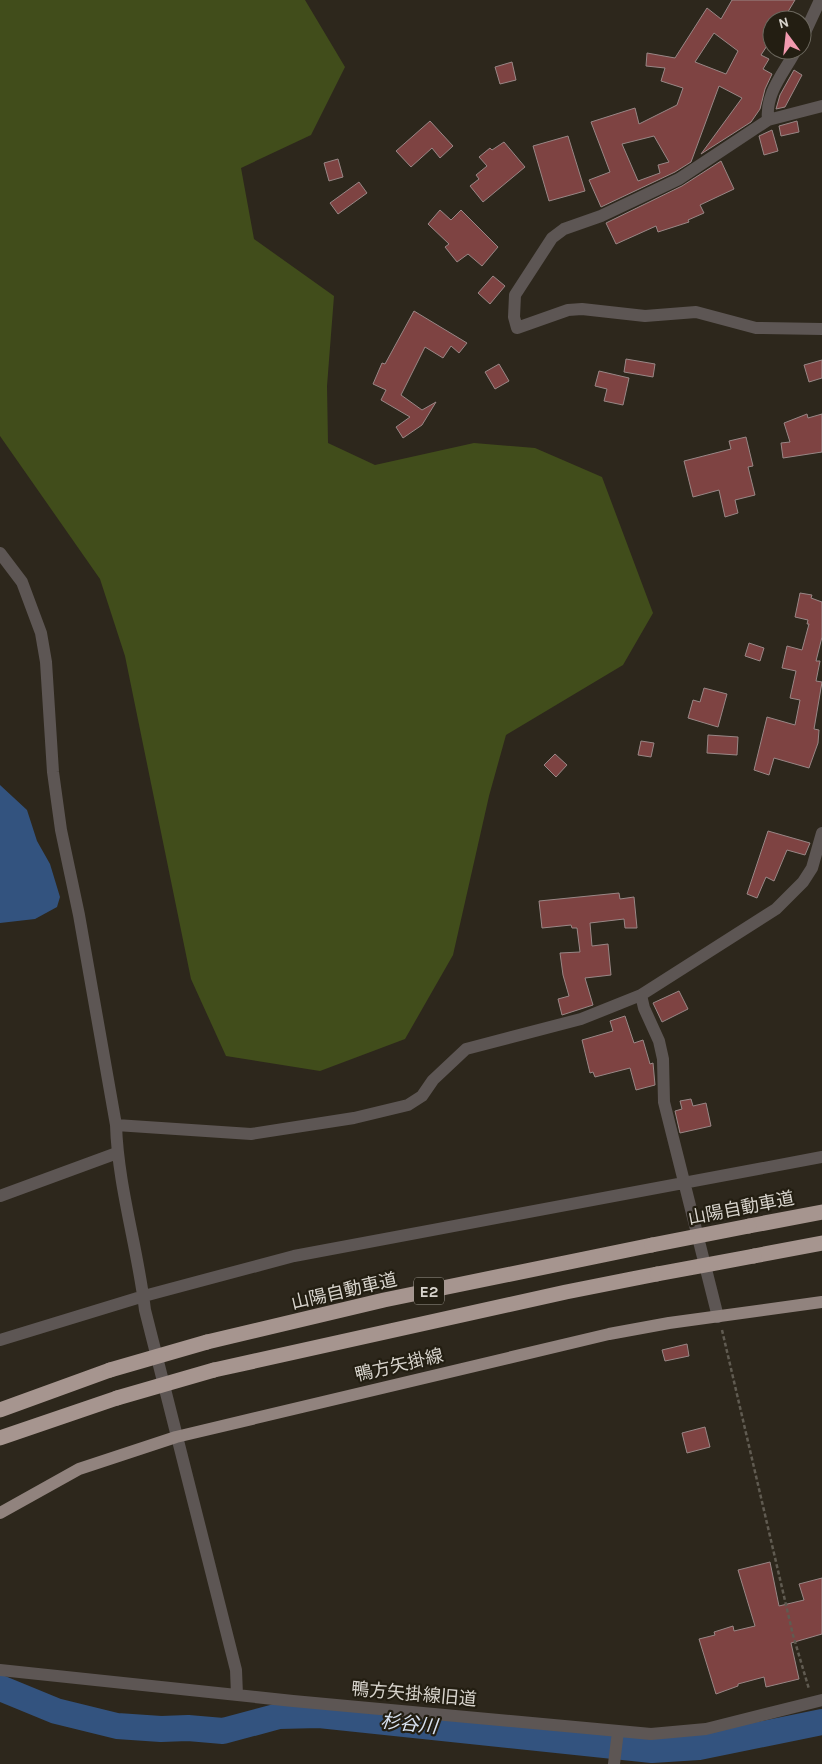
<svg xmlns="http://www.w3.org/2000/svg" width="822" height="1764" viewBox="0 0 822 1764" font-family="Karla,'Noto Sans JP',sans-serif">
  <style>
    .green { fill: #414d1b }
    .water { fill: #33537f }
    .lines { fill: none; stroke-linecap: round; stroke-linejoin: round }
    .river { stroke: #33537f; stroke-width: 26 }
    .building { fill: #7e4342; stroke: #998786; fill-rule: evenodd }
    .path { stroke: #605b51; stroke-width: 2.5; stroke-dasharray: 4 2.5; stroke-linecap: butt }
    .minor { stroke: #5d5654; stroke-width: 12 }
    .major { stroke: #91837e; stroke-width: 12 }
    .highway { stroke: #a6958f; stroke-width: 15 }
    .highway-bridge { stroke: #a6958f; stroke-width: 15 }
    .labels { text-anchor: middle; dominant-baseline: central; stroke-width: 4.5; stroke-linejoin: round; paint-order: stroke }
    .shield { fill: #231e12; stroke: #a29d95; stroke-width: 1 }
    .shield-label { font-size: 16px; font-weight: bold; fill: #d8d4cd }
    .street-label { font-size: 18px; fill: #d8d4cd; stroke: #231e12 }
    .water-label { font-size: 19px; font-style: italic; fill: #d8e2f1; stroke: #231e12 }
  </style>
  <rect width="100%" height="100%" fill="#2d271c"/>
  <path class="green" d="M0,0h305l40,67 -34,68 -70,33 13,71 80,57 -7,90 1,57 47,22 99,-22 61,5 67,29 51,136 -30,52 -117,70 -17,61 -36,159 -48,84 -85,32 -94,-15 -35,-77 -66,-323 -25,-77 -100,-143z"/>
  <path class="water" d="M0,785l27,25 10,31 13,23 10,33 -3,10 -22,12 -35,4z"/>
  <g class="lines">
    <path class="river" d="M0,1688l56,23 61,15 44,3 27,-1 35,3 56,-15 40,-1 333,35 47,-3 123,-25"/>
  </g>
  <path class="building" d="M732,0h63l-12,20h-11v18l-11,17 8,4 -6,10 9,5 -7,15 -5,20 -9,13 -50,32 41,-56 -23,-12 -28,76 -16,10 -74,35 -12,-27 21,-8 -19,-50 44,-14 4,16 38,-19 6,-17 -22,-7 4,-13 -19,-2 1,-13 28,5 32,-50 14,11zM714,33l24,18 -12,23 -31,-12zM654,136l15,26 -11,3 2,8 -22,8 -16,-37z
    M512,62l4,18 -16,4 -5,-17z
    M794,70l8,5 -17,32 -9,2 4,-14z
    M430,121l23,25 -13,12 -8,-10 -21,19 -15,-16z
    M797,121l2,11 -18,4 -2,-10z
    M772,130l6,21 -14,4 -5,-19z
    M568,136l17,55 -36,10 -16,-55z
    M504,142l21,25 -42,35 -13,-16 9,-7 -3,-4 11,-9 -8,-9 11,-9 2,2z
    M338,159l5,18 -14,4 -5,-18z
    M721,161l13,28 -34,16 4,8 -16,7 1,2 -31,10 -2,-6 -40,18 -10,-21 76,-37z
    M359,182l8,11 -29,21 -8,-11z
    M440,210l11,10 10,-10 37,37 -16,19 -14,-12 -11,8 -12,-15 4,-3 -21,-20z
    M493,276l12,10 -15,18 -12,-11z
    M414,311l53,32 -8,10 -8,-7 -8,12 -18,-11 -24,48 21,15 14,-8 -14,23 -19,13 -7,-11 14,-10 -29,-17 5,-10 -13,-6 9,-21 3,1z
    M626,359l29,5 -2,13 -29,-5z
    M822,360v18l-13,4 -5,-17z
    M499,364l10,17 -14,8 -10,-17z
    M599,371l30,7 -6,27 -19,-4 3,-12 -12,-3z
    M807,414l1,4 14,-4v38l-39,6 -2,-15 9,-1 -6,-19z
    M746,437l7,29 -5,1 7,28 -20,5 3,13 -13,4 -6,-27 -26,7 -9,-36 47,-12 -2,-8z
    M800,593l12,2 -1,3 11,4v35l-6,24h4l-4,20 6,1 -8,47 5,1 -1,13 -9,25 -35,-10 -5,17 -15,-5 13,-53 28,8 5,-25 -10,-2 6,-27 -14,-3 5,-22 15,4 7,-26h-2l1,-4 -13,-3z
    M749,643l15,5 -4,13 -15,-5z
    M704,688l23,6 -9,33 -30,-9 5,-18 7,2z
    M708,735l30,2 -1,18 -30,-2z
    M641,741l13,2 -3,14 -13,-2z
    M555,754l12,11 -11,12 -12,-12z
    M768,831l42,12 -5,12 -18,-5 -13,31 -8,-4 -9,21 -10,-4z
    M619,893l1,6 14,-2 3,31h-12l-1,-9 -34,4 2,23 16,-2 3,31 -26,3 8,27 -31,10 -4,-16 11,-3 -6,-21 -3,-22 20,-1 -3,-24h-5l-1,-3 -29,3 -3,-27z
    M679,991l9,18 -26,13 -9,-19z
    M625,1016l9,27 9,-3 7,24 3,-1 2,22 -19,5 -6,-22 -35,9 -2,-5 -3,1 -8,-33 31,-9 -3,-10z
    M691,1099l2,7 13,-3 5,23 -31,7 -5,-22 7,-2 -2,-8z
    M687,1344l2,12 -24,5 -3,-11z
    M705,1427l5,20 -23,6 -5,-20z
    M770,1562l9,44 25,-6 -5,-16 23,-6v56l-31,9 8,36 -33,8 -2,-10 -26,7v2l-22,8 -17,-55 16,-4 -1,-3 19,-6 1,5 21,-5 -17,-56z"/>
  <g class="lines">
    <path class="path" d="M722,1330l71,305 16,54"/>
    <path class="minor" d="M802,39l18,-39
      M822,106l-54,14 -89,59 -78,37 -37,13 -12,9 -37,57 -1,22 3,11 51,-18 14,-1 63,7 51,-4 60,16 66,1
      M768,120c-3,-27 16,-47 28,-70
      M0,553l22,29 19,51 5,29 7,110 8,58 18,85 37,210c2,62 22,124 29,185l91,360 1,25
      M641,995l3,13 15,33 4,18 1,43 54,215
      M116,1125l135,9 103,-16 54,-13 14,-9 11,-16 33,-31 115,-30 60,-24 135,-86 27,-27 9,-14 10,-35
      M0,1196l117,-43
      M0,1340l144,-44 150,-40 528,-99
      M0,1670l293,31 358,33 55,-5 116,-29
      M614,1764l4,-33"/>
    <path class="major" d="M0,1513l79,-44 97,-32 433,-103 60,-11 153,-21"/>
    <path class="highway" d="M749,1226l73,-14
      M754,1256l68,-13
      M207,1342l177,-42 268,-55
      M214,1370l352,-78 91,-18
      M0,1410l110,-40
      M0,1438l117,-40"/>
    <path class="highway-bridge" d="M652,1245l97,-19
      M657,1274l97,-18
      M110,1370l97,-28
      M117,1398l97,-28"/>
  </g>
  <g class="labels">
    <rect class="shield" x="414" y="1277.5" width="30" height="27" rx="4"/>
    <g class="shield-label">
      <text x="429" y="1291">E2</text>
    </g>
    <g class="street-label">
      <text transform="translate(741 1208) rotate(-11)">山陽自動車道</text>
      <text transform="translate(344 1291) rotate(-13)">山陽自動車道</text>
      <text transform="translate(399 1365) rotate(-13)">鴨方矢掛線</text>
      <text transform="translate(414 1694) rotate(5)">鴨方矢掛線旧道</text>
    </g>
    <g class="water-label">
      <text transform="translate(409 1724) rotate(6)">杉谷川</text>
    </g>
  </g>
  <g transform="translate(787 35) rotate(345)"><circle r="24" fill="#231e12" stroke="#6b675d"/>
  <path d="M0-4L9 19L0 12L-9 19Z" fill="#f29aaf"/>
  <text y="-8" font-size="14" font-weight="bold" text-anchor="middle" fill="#d8d4cd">N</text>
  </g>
</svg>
